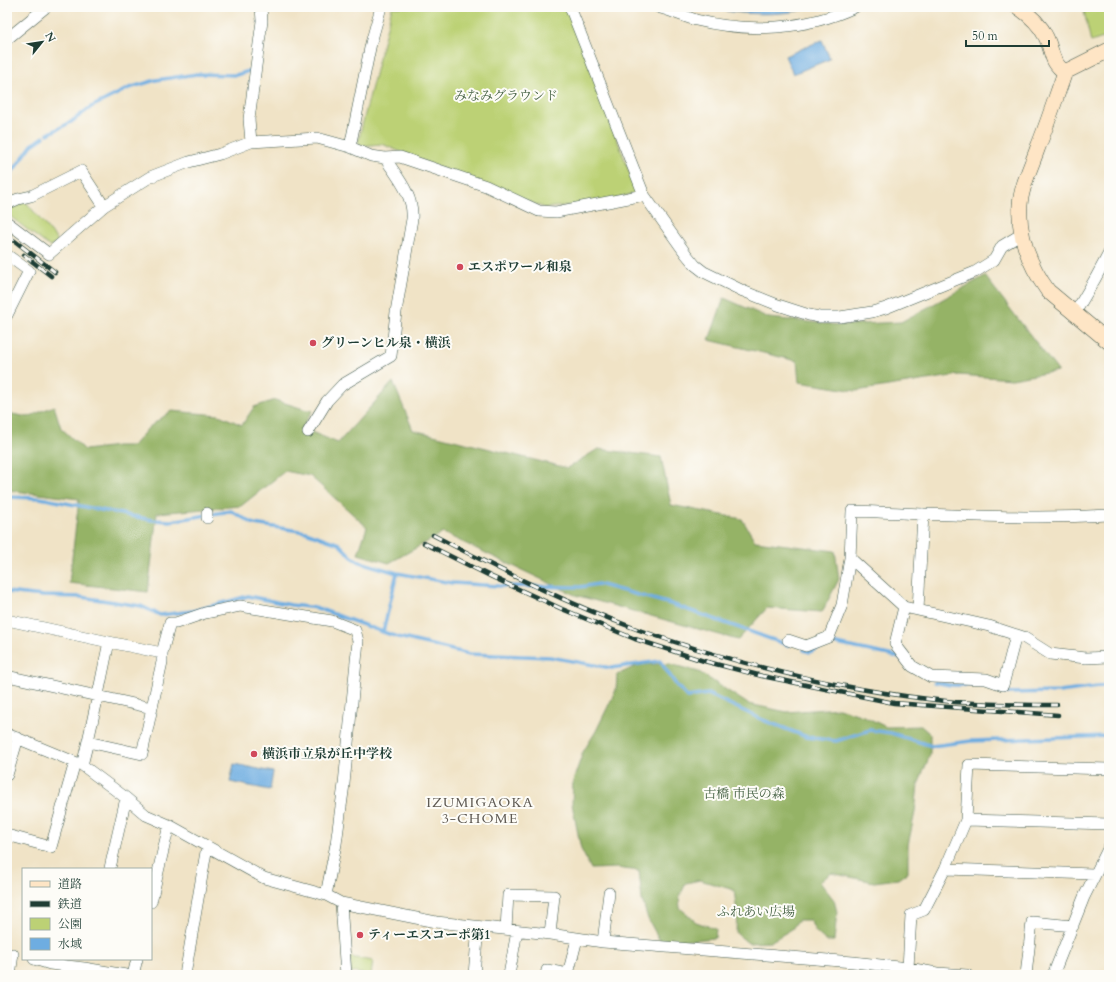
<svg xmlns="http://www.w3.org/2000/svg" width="1116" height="982" viewBox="0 0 1116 982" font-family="Cardo,'Noto Serif JP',serif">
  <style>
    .green { fill: #bcd175; stroke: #6e8754 }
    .forest { fill: #95b366; stroke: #5a784d }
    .water { fill: #6eade1; stroke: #46758a }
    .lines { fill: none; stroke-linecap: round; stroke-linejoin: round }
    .stream { stroke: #6eade1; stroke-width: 3.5 }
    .street-casing { stroke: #3e564a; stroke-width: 12 }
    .secondary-casing { stroke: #3e564a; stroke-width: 16 }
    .street { stroke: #fff; stroke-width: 11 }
    .secondary { stroke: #fee5c5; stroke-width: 15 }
    .rail-casing { stroke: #1f3d34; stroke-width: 4.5 }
    .rail { stroke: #fdfcf7; stroke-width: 3; stroke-dasharray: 9; stroke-linecap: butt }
    .poi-dot { fill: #d1495b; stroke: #fdfcf7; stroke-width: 1.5 }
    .labels { text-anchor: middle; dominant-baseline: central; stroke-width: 4; stroke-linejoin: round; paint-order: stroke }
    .park-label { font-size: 13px; fill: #466244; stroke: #fdfcf7 }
    .poi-label { font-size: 13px; font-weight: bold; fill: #1f3d34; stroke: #fdfcf7; text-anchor: start }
    .neighbourhood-label { font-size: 14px; letter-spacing: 1px; fill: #605b54; stroke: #fdfcf7 }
  </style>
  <rect width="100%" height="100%" fill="#fdfcf7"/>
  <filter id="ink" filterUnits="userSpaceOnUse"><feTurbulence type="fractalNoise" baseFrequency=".025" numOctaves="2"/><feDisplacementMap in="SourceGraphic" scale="8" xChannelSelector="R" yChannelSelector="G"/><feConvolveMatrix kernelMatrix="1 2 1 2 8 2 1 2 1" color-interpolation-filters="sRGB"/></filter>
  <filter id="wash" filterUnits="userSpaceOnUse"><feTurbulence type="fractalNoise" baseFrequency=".012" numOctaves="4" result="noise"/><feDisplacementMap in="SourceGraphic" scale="16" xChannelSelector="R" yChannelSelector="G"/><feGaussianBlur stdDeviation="0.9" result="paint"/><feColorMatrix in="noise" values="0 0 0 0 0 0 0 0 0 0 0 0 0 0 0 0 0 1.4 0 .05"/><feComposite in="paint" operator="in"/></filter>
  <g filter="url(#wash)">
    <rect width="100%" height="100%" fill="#f0e3c6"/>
    <path class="green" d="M392,7h175l70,185 -28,9 -64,7 -118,-45 -45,-19 -22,2 -2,-4z
      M1083,7h26v29l-18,6z
      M26,202l32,39 -8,6 -43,-33v-7z
      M350,957l23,4 -2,14h-8v-1l-12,-2z"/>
    <path class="forest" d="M985,276l73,95 -46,8 -53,-4 -103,16 -57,-9 -2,-21 -88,-21 15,-42 45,20 71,7 61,-3z
      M393,382l20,48 154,38 31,-19 63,8 10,48 71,14 13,22 80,10 4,28 -17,33 -55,-4 -29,32 -163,-45 -132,-62 -54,30 -31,-9 9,-27 -57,-51 -25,-5 -44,35 -84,7 -9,79 -79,-9 10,-84 -72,-9v-77l21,4 26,-11 7,22 24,22 32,-4h16l15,-18 23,-17 48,4 23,10 12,-18 21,-7 32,10h6l-11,18 36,15z
      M644,664h26l29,8 49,32 39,8 52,-4 27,9 20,10 35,-1 9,8v21l-12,30 -3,27 -7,33v27l-10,7 -24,3 -43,-9 -11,9 14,18 3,12 -3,29h-8l-11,-10 -5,-11h-12l-6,9 -22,13 -22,1 -12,-10 1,-21 -3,-22 -34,-10 -14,3 -7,15 1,10 16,14 20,7 -1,9 -33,3h-22l-12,-22 -6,-19 -3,-29 -22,-3 -26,1 -10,-20 -9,-45 1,-23 10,-29 13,-21 20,-41 1,-15 19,-9z"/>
    <path class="water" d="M704,7h111c-35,10 -75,8 -111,0z
      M822,40l8,19 -37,15 -8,-18z
      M234,764l39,8 -3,18 -40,-8z"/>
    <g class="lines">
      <path class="stream" d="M48,134l23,-12 20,-15 38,-19 27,-8 41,-6 39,1 13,-4
        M7,179l25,-34 12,-8
        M7,497l33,1 112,22 19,1 60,-10 23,13 52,8 33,12 13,13 8,5 37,11 -14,59 15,5 71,17 81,3 61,11 49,-7 17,25 10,11 21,-3 55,26 44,17 29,4 34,-11 21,3 41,13 39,-5 138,-5
        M397,573l55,10 47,3 81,1 18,-3 73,20 117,41
        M7,592l36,4 38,1 60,9 19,9 33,-4 55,-15 43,9 26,3 66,24
        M804,650l6,2 22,-9 67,14 2,2
        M935,682l15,3h34l23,8 52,-1 39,-5 11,-3"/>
    </g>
  </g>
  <g filter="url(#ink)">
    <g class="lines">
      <defs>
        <path id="street" d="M570,7l74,188 42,59 9,11 9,7 39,19 35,14 31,10 10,2h21l32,-5 14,-4 89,-36 19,-12 8,-14 20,-12
          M658,7c13,4 25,9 38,13 52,13 110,10 159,-13
          M7,39l39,-32
          M251,142l-2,-23 13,-98 -1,-14
          M350,147l21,-104 10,-36
          M7,204l11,-5 13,-3 50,-25 23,35
          M7,222l42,32 55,-48 46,-29 39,-15 31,-8 31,-12 66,-4 33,9 21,9 14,2 15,-1 86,29 53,25 17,1 88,-17
          M7,255l22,16 -22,44
          M1075,313l20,-34 14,-26
          M308,432l19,-31 15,-16 49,-29 5,-44 16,-93c2,-24 -15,-42 -27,-61
          M1109,515c-85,5 -172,-1 -257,-4l-2,47 54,49 85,19 34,11 27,17 36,4 23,-1
          M207,518v-5
          M904,607l-9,37 17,22 19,11 55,2 17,6 13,-50
          M918,610l5,-96
          M7,620l102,22c-9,41 -16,82 -27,123
          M788,640l18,6 23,-9 13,-32 8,-47
          M109,642l53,11
          M7,676l145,32
          M7,734l75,31 44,33 20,17 23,10 95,53 62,17 15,8 95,19 114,12 53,8 250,20 55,6 29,5 30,2
          M88,742l54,12 16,-74 4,-18v-9l8,-30h6l29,-10 35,-7 92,15 23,9 3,11 -14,143 -8,60 -10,51
          M7,775l11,-37
          M966,820l3,-55 140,4
          M7,835l44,12 24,-85
          M110,868l16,-70
          M945,869l149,5
          M151,902l18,-77
          M341,903l5,72
          M506,929l2,-34 46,1 -4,38
          M603,942l6,-49
          M34,959l16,5 34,4 42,7
          M908,968l3,-53 13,-5 21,-41 21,-49 143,4
          M10,975l3,-21
          M133,975l4,-16
          M185,975l22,-129
          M474,975l4,-48
          M509,975l8,-44
          M546,975l1,-5 21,4 9,-35
          M1026,975l6,-53 41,4
          M1053,975l31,-78 25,-50"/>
        <path id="secondary" d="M1018,7c12,8 22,17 28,30 7,14 4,25 19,35
          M1109,50l-44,22c-9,25 -17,50 -27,75 -6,18 -17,39 -18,58 -2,31 10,61 28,86l61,51"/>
      </defs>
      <use href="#street" class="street-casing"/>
      <use href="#secondary" class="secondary-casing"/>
      <use href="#street" class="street"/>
      <use href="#secondary" class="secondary"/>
      <defs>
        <path id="rail" d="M7,235l48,37
          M24,255l27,21
          M433,535c67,35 135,69 206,95 100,35 211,62 316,72 34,2 68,3 102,3
          M424,543l68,34 70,32 73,30 69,22 58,15 132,27 164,12"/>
      </defs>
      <use href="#rail" class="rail-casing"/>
      <use href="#rail" class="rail"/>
    </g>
  </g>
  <g class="poi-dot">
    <circle cx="460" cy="267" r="4"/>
    <circle cx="313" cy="343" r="4"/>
    <circle cx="254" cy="754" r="4"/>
    <circle cx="360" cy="935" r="4"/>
  </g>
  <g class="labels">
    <g class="park-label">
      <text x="506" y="96">みなみグラウンド</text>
      <text x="744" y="794">古橋 市民の森</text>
      <text x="756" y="912">ふれあい広場</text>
    </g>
    <g class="poi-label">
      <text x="468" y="267">エスポワール和泉</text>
      <text x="321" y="343">グリーンヒル泉・横浜</text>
      <text x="262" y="754">横浜市立泉が丘中学校</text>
      <text x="368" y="935">ティーエスコーポ第1</text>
    </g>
    <g class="neighbourhood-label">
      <text x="480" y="802">IZUMIGAOKA<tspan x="480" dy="16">3-CHOME</tspan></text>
    </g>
  </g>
  <rect width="1116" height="982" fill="none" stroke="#fdfcf7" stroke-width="24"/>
  <rect x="22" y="868" width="130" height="92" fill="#fdfcf7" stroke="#a4b0a9"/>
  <rect x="30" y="881" width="20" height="6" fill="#fee5c5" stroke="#a4b0a9"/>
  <text x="58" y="888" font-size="12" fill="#1f3d34">道路</text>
  <rect x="30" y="901" width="20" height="6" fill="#1f3d34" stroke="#a4b0a9"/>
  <text x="58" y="908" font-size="12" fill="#1f3d34">鉄道</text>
  <rect x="30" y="918" width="20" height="12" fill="#bcd175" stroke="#a4b0a9"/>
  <text x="58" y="928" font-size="12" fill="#1f3d34">公園</text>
  <rect x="30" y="938" width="20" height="12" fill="#6eade1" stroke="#a4b0a9"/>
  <text x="58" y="948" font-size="12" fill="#1f3d34">水域</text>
  <g transform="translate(42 42) rotate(60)" stroke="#fdfcf7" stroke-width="3" paint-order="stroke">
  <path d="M0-3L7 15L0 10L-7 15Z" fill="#1f3d34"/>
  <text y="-6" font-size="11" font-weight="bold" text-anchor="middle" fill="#1f3d34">N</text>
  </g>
  <path d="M966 40v6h83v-6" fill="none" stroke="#1f3d34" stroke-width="2"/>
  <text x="972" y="40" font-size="12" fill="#1f3d34" stroke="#fdfcf7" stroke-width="3" paint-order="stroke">50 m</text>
</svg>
